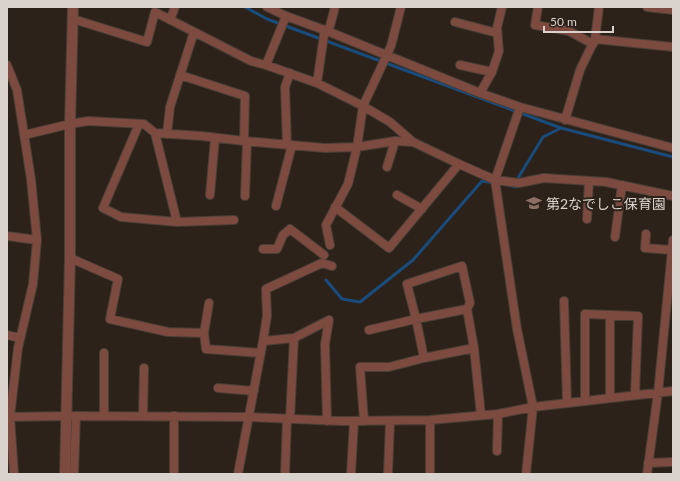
<svg xmlns="http://www.w3.org/2000/svg" width="680" height="481" viewBox="0 0 680 481" font-family="Lato,'Noto Sans JP',sans-serif">
  <style>
    .lines { fill: none; stroke-linecap: round; stroke-linejoin: round }
    .stream { stroke: #194c7c; stroke-width: 3 }
    .minor-casing { stroke: #483e36; stroke-width: 10 }
    .tertiary-casing { stroke: #483e36; stroke-width: 12 }
    .minor { stroke: #7c4a3f; stroke-width: 8 }
    .tertiary { stroke: #7c4a3f; stroke-width: 10 }
    .labels { text-anchor: middle; dominant-baseline: central; stroke-width: 4; stroke-linejoin: round; paint-order: stroke }
    .poi-label { font-size: 14px; fill: #dad3cd; stroke: #2c2219; text-anchor: start }
  </style>
  <rect width="100%" height="100%" fill="#2c2219"/>
  <g class="lines">
    <path class="stream" d="M245,7l22,12 294,109 112,29
      M507,185l9,2 2,-9 25,-41 18,-9
      M326,280l16,19 18,3 53,-42 69,-79 13,2"/>
    <defs>
      <path id="minor" d="M267,7l19,9 41,15 153,62 40,14 153,41
        M538,7l-3,18 34,6 24,13
        M647,7l26,3
        M73,19l74,23 8,-30 96,49 15,4 51,18 46,23 27,16 23,20 46,22 36,16 24,3 25,-5 62,4 67,14
        M170,20l5,-13
        M455,22l42,11
        M595,39l78,8
        M7,65l10,25 14,89 6,61 -4,44 -15,64 -8,69 4,57
        M266,65l20,-49
        M460,65l32,7
        M180,75l65,21 -1,45
        M317,83l7,-48 6,-9 5,-19
        M480,93l12,-21 7,-21 -2,-23 5,-21
        M520,107l-25,73 22,149 16,78 -7,67
        M565,120l15,-50 15,-31 4,-32
        M139,124l-36,84 18,9 56,5 57,-2
        M155,133l22,89
        M167,134l3,-27 24,-75
        M24,135l46,-11 18,-3 56,3 11,9 47,3 42,5 81,7 32,-1 38,-6 18,1
        M287,145l-2,-58 5,-14
        M387,167l8,-26
        M210,195l5,-57
        M397,195l25,14
        M245,196l2,-55
        M276,206l16,-61
        M335,207l54,41 70,-84
        M587,219l2,-38
        M646,234l-1,14 27,2
        M7,236l30,4
        M615,237l7,-52
        M330,245l-4,-20 22,-41 9,-37 6,-41 28,-60 10,-39
        M263,249h14l6,-14 7,-6 34,26
        M70,258l48,21 -8,40 58,13 36,1
        M564,301l3,102
        M209,303l-5,30 2,16 55,4
        M610,315v83
        M369,330l47,-11 51,-10
        M7,335l13,3
        M263,341l31,-3 35,-18 -4,24 2,77
        M104,353v63
        M424,358l50,-10
        M218,388l36,3
        M585,401v-87l53,2 -3,79
        M143,416l1,-48
        M174,416v58
        M7,417l59,-1 183,1 92,4 89,-1 68,-6 35,-7 140,-16
        M290,419l4,-81
        M364,421l-4,-54h29l35,-9 -8,-39 -9,-35 55,-18 8,37 -3,6 7,39 7,67
        M497,451l1,-37
        M648,463l25,-1
        M74,474l2,-58
        M238,474l25,-133 4,-25 -1,-27 56,-26 10,3
        M285,474l2,-55
        M351,474l3,-53
        M388,474l2,-53
        M430,474v-54
        M647,474l11,-81 15,-153"/>
      <path id="tertiary" d="M65,474l5,-216v-134l3,-117"/>
    </defs>
    <use href="#minor" class="minor-casing"/>
    <use href="#tertiary" class="tertiary-casing"/>
    <use href="#minor" class="minor"/>
    <use href="#tertiary" class="tertiary"/>
  </g>
  <defs>
    <symbol id="school-bare" viewBox="-9 -9 18 18"><path d="M0-5L7-2L0 1L-7-2ZM-4 1L0 2.5L4 1V4Q0 6-4 4Z" fill="#8d6e63" stroke="#2c2219" stroke-width="2.5" paint-order="stroke"/></symbol>
  </defs>
  <g fill-rule="evenodd">
    <use href="#school-bare" x="523" y="192" width="22" height="22"/>
  </g>
  <g class="labels">
    <g class="poi-label">
      <text x="546" y="203">第2なでしこ保育園</text>
    </g>
  </g>
  <rect width="680" height="481" fill="none" stroke="#dad3cd" stroke-width="16"/>
  <path d="M544 26v6h69v-6" fill="none" stroke="#dad3cd" stroke-width="2"/>
  <text x="550" y="26" font-size="12" fill="#dad3cd" stroke="#2c2219" stroke-width="3" paint-order="stroke">50 m</text>
</svg>
